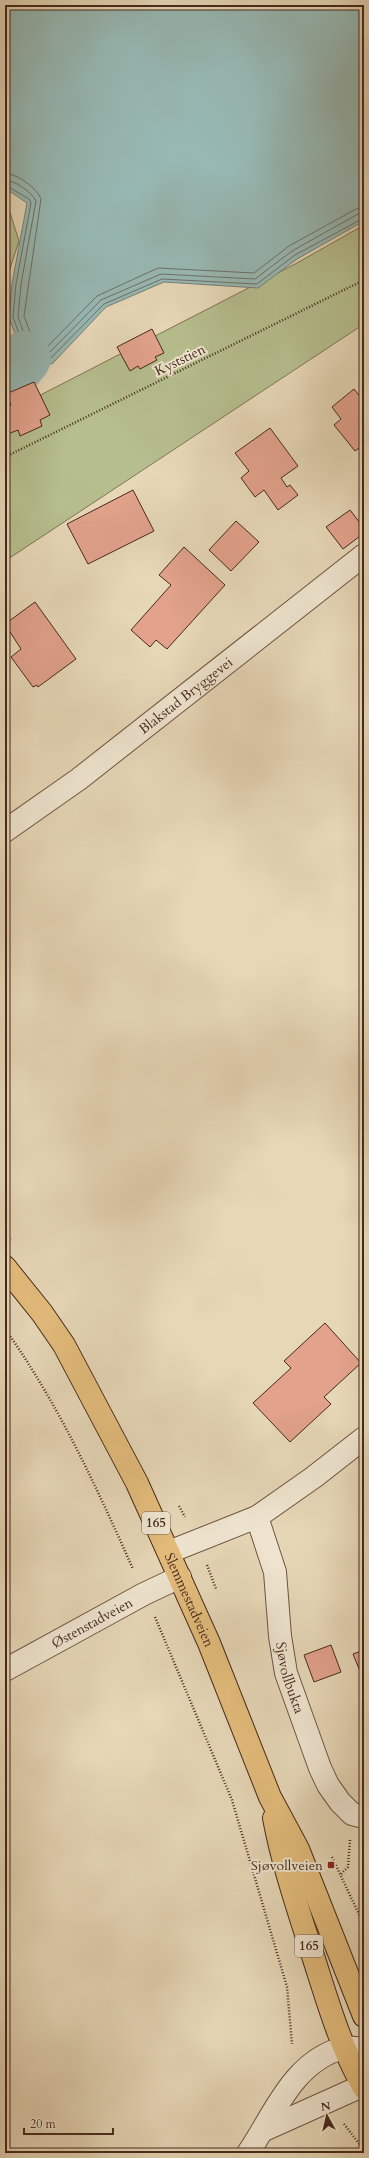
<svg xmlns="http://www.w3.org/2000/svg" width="369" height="2158" viewBox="0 0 369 2158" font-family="Cardo,serif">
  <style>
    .green { fill: #b6be8e; stroke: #7e7454 }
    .water { fill: #97b8b3; stroke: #777f76 }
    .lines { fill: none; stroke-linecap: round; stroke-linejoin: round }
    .shore { stroke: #6e7067; stroke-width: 1 }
    .river { stroke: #97b8b3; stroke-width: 54 }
    .building { fill: #e2a28c; stroke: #46291b }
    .minor-casing { stroke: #6e5442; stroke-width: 24 }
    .major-casing { stroke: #46291b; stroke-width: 24 }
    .path { stroke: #46291b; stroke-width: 2.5; stroke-dasharray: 1 2; stroke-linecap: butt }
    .minor { stroke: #efe5d0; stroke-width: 22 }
    .major { stroke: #e3bc7c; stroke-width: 22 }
    .poi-dot { fill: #8f2418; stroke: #efe5d0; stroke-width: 1.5 }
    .labels { text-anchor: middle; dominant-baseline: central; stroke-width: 4; stroke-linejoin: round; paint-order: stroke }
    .shield { fill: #efe5d0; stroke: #796151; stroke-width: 1 }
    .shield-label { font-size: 13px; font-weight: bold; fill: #46291b }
    .street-label { font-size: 14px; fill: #46291b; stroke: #efe5d0 }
    .poi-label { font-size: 14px; fill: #46291b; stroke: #efe5d0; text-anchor: end }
  </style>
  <rect width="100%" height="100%" fill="#e6d7b7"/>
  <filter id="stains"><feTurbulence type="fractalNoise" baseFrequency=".005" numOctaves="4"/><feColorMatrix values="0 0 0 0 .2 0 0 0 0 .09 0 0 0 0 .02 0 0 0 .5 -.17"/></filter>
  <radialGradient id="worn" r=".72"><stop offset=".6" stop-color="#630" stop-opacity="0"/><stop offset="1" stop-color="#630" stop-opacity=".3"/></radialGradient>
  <path class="green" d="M5,197l14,44 -14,43z
    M364,225v99l-359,237v-180l18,23 274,-141z"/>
  <path class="water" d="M5,5h359v216l-67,38 -39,29 -94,-6 -58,25 -54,57 -28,-6 -15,-40 3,-34 15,-81 -22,-15z"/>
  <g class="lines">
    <path class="shore" d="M5,173c12,1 32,15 36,26l-17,117 11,29 11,3 51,-52 61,-28 96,5 35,-27 67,-37 8,-2
      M5,180c9,0 27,12 31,21l-15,83 -3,33 12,33 18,4 53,-54 60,-26 94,5 37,-28 66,-37 6,-1
      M5,185l24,14 2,4 -15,81 -3,33 14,38 22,5 55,-56 58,-25 95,5 38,-29 69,-37"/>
    <path class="river" d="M5,380l19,-22"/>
  </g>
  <path class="building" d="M152,329l12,24 -9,4 2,3 -17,9 -2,-3 -8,5 -13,-24z
    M34,382l16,33 -10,5 2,6 -22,10 -2,-6 -13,5v-27l6,-3 -5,-11z
    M354,389l7,9 3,-3v53l-2,-2 -7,5 -21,-26 7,-6 -9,-12z
    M270,428l28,38 -17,12 6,9 3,-2 8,10 -20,15 -14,-20 -9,7 -14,-19 8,-7 -14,-18z
    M133,490l21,41 -66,33 -21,-40z
    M350,510l14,18v5l-21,16 -17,-22z
    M236,521l23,21 -28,29 -22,-21z
    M184,547l41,38 -58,64 -11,-9 -6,7 -19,-17 40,-45 -12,-10z
    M35,602l41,57 -38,28 -1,-2 -4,2 -22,-30 10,-8 -16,-25z
    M325,1323l36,40 -37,34 7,7 -41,38 -37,-39 38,-35 -7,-7z
    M331,1645l10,27 -27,10 -10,-27z
    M364,1650v31l-11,-27z"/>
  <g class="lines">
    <defs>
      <g id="minor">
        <path id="s1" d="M5,831l74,-52 285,-224"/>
        <path id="s2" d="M257,1517l18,55 5,64 6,37 34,95 8,17 12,17 12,12 12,3"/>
        <path d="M169,1552l88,-35 57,-40 50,-39"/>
        <path id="s3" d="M5,1670l139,-76 36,-17"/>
        <path d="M264,2130l98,-44 2,-3"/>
        <path d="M248,2153c26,-38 45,-92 95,-105 6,-2 15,1 21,1"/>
      </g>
      <g id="major">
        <path id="s4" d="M5,1267l37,46 22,32 73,138 72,160 61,154 28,52 66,167"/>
        <path d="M274,1818c9,48 25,94 40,141 14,44 27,89 50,129"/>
      </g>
    </defs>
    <use href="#minor" class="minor-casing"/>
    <use href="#major" class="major-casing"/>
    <path class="path" d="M5,457l359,-177
      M5,1233l6,7
      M5,1329c53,74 91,157 128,240
      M179,1506l6,11
      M207,1565l9,24
      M155,1617l77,183 55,187 5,57
      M332,1857l32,68
      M341,1874l7,-7 2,-27
      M344,2124l20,26"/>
    <use href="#minor" class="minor"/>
    <use href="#major" class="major"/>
  </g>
  <rect class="poi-dot" x="327" y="1861" width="8" height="8" rx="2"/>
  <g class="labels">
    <g class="shield">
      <rect x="142" y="1512" width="28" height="22" rx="3"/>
      <rect x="295" y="1935" width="28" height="22" rx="3"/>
    </g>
    <g class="shield-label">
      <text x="156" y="1523">165</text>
      <text x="309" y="1946">165</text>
    </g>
    <g class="street-label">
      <text transform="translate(180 360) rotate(-26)">Kyststien</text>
      <text stroke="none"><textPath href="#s1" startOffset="226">Blakstad Bryggevei</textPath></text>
      <text stroke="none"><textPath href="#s4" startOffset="382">Slemmestadveien</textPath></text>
      <text stroke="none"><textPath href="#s3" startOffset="99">Østenstadveien</textPath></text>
      <text stroke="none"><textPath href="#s2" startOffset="165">Sjøvollbukta</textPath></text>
    </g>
    <g class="poi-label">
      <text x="323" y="1865">Sjøvollveien</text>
    </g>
  </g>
  <rect width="369" height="2158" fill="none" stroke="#e6d7b7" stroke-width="20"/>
  <rect x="6" y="6" width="357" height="2146" fill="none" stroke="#46291b" stroke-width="2"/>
  <rect x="10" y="10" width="349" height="2138" fill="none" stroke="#46291b"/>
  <g transform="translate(327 2116) rotate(352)" stroke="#efe5d0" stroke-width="3" paint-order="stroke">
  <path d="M0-3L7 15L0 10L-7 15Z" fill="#46291b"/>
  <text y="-6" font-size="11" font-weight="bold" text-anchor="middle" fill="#46291b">N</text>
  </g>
  <path d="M24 2128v6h89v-6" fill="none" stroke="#46291b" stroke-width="2"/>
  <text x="30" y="2128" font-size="12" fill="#46291b" stroke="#efe5d0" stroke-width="3" paint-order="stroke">20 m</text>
  <rect width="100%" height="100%" filter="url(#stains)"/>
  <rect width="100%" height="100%" fill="url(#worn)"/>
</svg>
